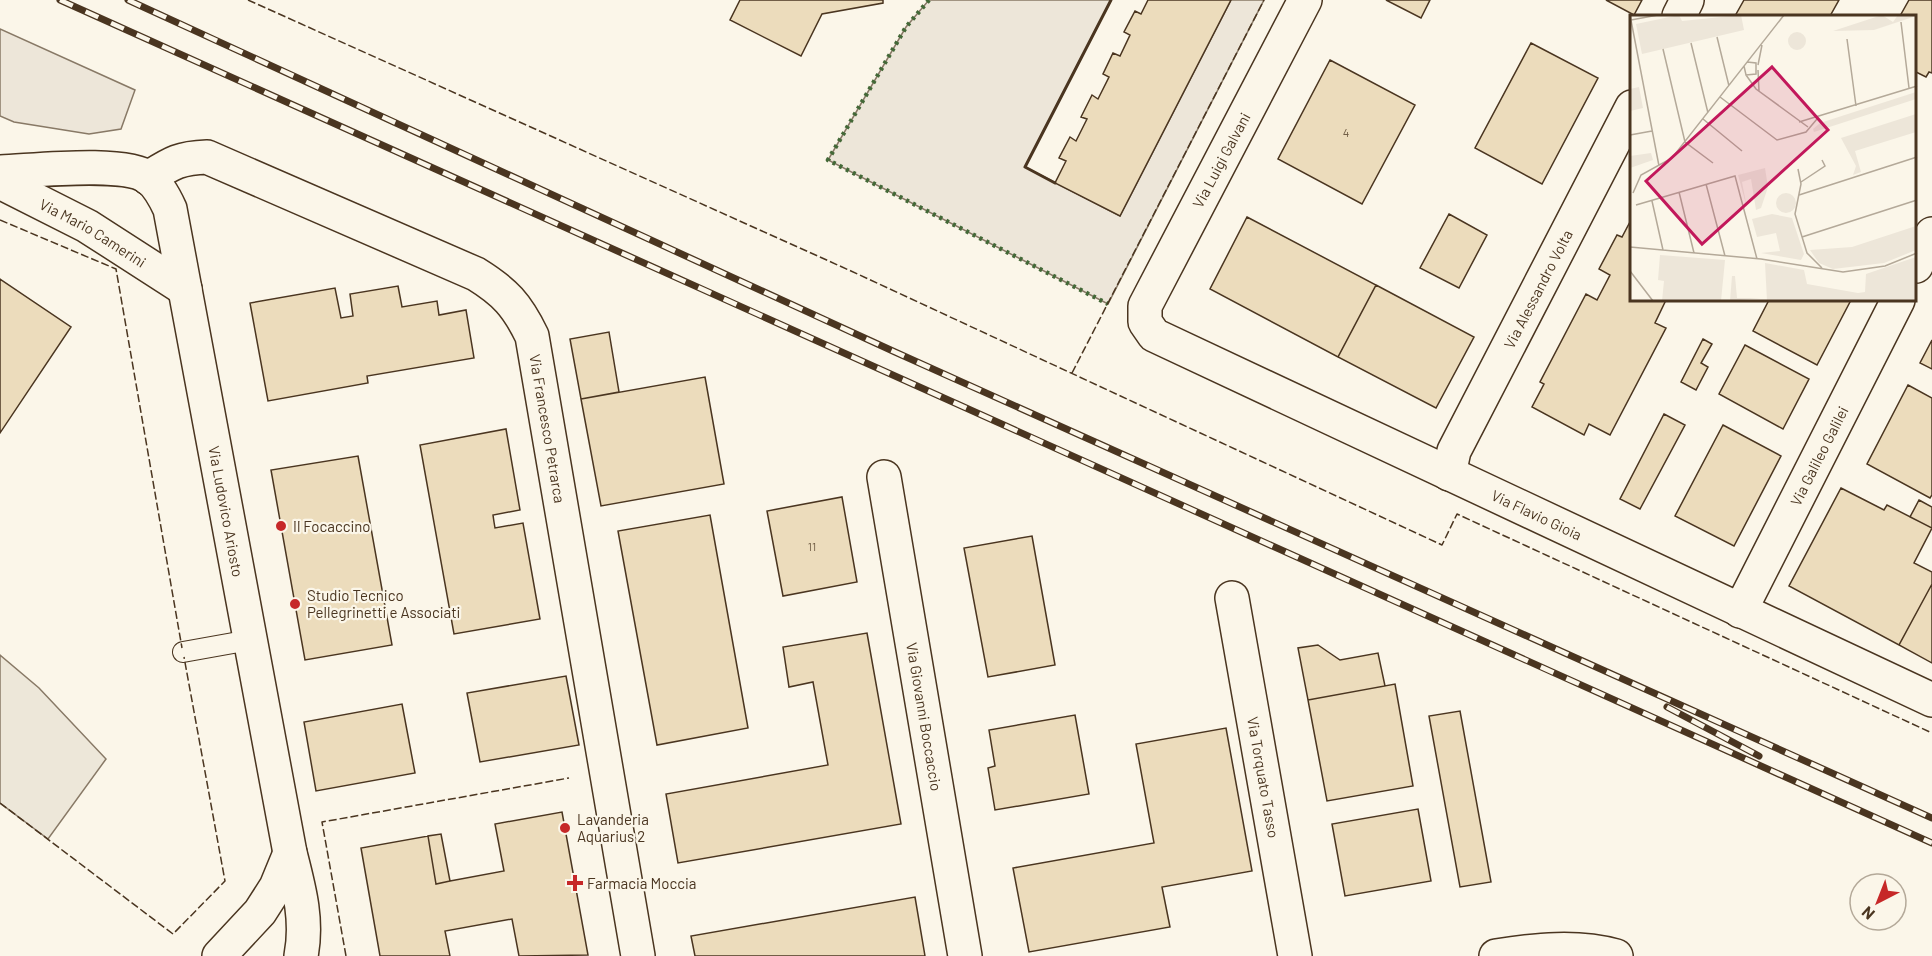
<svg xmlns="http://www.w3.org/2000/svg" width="1932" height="956" viewBox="0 0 1932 956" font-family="Barlow,sans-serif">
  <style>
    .green { fill: #ede6d9; stroke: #887966; stroke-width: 1.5 }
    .parking { fill: #ede7d9; stroke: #887966; stroke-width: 1.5 }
    .building { fill: #ecdcbc; stroke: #4a3520; stroke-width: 1.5 }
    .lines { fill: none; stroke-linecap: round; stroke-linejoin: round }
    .lane-casing { stroke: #4a3520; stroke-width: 22 }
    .street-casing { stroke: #4a3520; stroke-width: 36 }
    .secondary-casing { stroke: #4a3520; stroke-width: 36 }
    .lane { stroke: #fbf6e9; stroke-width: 20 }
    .street { stroke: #fbf6e9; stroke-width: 33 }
    .secondary { stroke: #fbf6e9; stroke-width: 33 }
    .rail-casing { stroke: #4a3520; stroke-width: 7 }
    .rail { stroke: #fbf6e9; stroke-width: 4.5; stroke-dasharray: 14; stroke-linecap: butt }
    .hedge { stroke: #436837; stroke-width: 4.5; stroke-dasharray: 3 4.5; stroke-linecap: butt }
    .fence { stroke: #4a3520; stroke-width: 1.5; stroke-dasharray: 8 3; stroke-linecap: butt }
    .wall { stroke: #4a3520; stroke-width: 3 }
    .poi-dot { fill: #c62828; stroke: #fbf6e9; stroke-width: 2 }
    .labels { text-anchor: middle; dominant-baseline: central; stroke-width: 4.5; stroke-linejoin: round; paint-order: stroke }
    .number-label { font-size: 12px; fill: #725f47 }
    .street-label { font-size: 15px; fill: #4a3520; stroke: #fbf6e9 }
    .poi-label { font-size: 15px; fill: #4a3520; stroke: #fbf6e9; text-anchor: start }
    .inset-road { fill: none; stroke: #b4a999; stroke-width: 1.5 }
    .view { fill: #c2185b; fill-opacity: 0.15; stroke: #c2185b; stroke-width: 3 }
    .inset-edge { fill: none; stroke: #4a3520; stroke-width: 3 }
  </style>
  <rect width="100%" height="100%" fill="#fbf6e9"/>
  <path class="green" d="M929,0h182l-86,167 95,49 111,-216h33l-156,304 -280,-144 78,-133z
    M0,29l135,61 -14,39 -32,5 -75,-12 -14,-6z"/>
  <path class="parking" d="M0,655l39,33 67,71 -58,80 -48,-36z"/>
  <path class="building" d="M740,0h143v3l-61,11 -21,42 -71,-36z
    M1148,0h83l-111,216 -65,-33 11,-22 -7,-3 11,-21 6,4 11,-22 -6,-2 11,-22 6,4 11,-22 -6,-3 10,-21 7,3 10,-21 -6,-3 11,-21 6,3z
    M1386,0h44l-9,18z
    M1606,0h36l-8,15z
    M1744,0h95l-9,16h-95z
    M1909,0h23v73l-3,-1 -3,5 -10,-5v-56h-16z
    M1531,43l67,35 -56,106 -67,-36z
    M1330,60l85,45 -53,99 -84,-45z
    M1449,214l38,21 -28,53 -39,-20z
    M1247,217l129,68 -38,72 -128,-68z
    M1632,218v82h34l-11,23 11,5 -56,107 -21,-11 -5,11 -52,-28 12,-23 -4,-2 46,-88 11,6 13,-25 -11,-6 18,-34 5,2z
    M0,279l71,48 -71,106z
    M1376,285l98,52 -38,71 -98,-51z
    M398,286l4,21 35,-6 2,14 27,-5 8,48 -107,18 1,7 -100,18 -18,-98 85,-15 6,30 12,-2 -3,-22z
    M1769,300h82l-34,65 -64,-34z
    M609,332l10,60 -38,7 -11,-60z
    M1703,339l9,5 -11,19 7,4 -12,23 -15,-8z
    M1932,340v29l-12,-6z
    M1745,345l64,34 -26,50 -64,-35z
    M705,377l19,107 -123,22 -20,-107z
    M1908,385l24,13v97l-2,3 -63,-34z
    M1664,414l21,11 -45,84 -20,-10z
    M1723,425l58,31 -47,90 -59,-30z
    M506,429l14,81 -27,5 1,7 1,6 28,-5 17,96 -86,15 -34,-189z
    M358,456l34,189 -87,15 -34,-190z
    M1841,488l43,22 3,-5 45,23 -18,35 18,9v12l-33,61 -110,-59z
    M842,497l15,85 -74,14 -16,-85z
    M1919,500l13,7v21l-22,-11z
    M710,515l38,213 -91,17 -39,-214z
    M1032,536l23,129 -67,12 -24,-129z
    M1932,584v79l-33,-18z
    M867,633l34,191 -223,39 -12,-69 162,-29 -15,-83 -24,5 -6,-40z
    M1318,645l22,15 38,-7 7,33 -77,14 -10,-52z
    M566,676l13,69 -99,17 -13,-69z
    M1395,684l18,102 -86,15 -19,-101z
    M402,704l13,69 -99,18 -12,-69z
    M1460,711l31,171 -31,5 -31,-171z
    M1075,715l14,79 -94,16 -7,-42 7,-2 -6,-36z
    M1226,728l26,143 -90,16 8,40 -141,25 -16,-84 141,-25 -18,-99z
    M1418,809l13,72 -86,15 -13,-72z
    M562,812l26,143 -69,1 -7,-37 -67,12 5,25h-70l-19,-108 67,-12 8,48 14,-3 54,-10 -9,-47z
    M441,834l9,47 -14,3 -8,-48z
    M915,897l10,59h-230l-4,-20z"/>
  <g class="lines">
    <defs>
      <path id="lane" d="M183,652l67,-12"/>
      <g id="street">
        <path id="s1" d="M1305,0l-160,306v16l9,13 778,365"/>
        <path d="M1679,16l8,-16"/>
        <path id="s2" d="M0,172c32,-1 125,-12 149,6 10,8 16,20 21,31l120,644c9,35 18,67 11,103"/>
        <path id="s3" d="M148,178c24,-15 31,-20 59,-21l269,117c29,18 41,31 56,62l106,620"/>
        <path id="s4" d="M0,182l87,44 98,63"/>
        <path d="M1916,266l16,-32"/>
        <path id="s5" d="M1449,474l5,-23 178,-344"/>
        <path id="s6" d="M884,477l81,479"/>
        <path id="s7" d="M1232,598l63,358"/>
        <path id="s8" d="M1740,611l158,-311"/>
        <path d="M219,956l41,-44 16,-25 14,-34"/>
      </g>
      <path id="secondary" d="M1496,956c39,-6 81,-11 120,0"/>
    </defs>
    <use href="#lane" class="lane-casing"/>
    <use href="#street" class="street-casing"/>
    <use href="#secondary" class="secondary-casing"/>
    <use href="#lane" class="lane"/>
    <use href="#street" class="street"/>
    <use href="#secondary" class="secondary"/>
    <defs>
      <path id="rail" d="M60,0l1872,843
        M128,0l767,352 1037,466
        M1667,707l92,49"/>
    </defs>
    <use href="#rail" class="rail-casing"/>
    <use href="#rail" class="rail"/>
    <path class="hedge" d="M929,0l-23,27 -78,133 280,144"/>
    <path class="fence" d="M248,0l603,271 591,274 15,-31 475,219
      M0,220l116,49 66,379
      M1072,373l192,-373
      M0,803l173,131 52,-53 -41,-224
      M346,956l-24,-134 247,-44"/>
    <path class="wall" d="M1055,183l-30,-16 86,-167"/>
  </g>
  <g class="poi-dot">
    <circle cx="281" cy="526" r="6"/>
    <circle cx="295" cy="604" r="6"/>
    <circle cx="565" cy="828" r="6"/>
    <path d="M572 874h6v6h6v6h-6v6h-6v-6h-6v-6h6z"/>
  </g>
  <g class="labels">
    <g class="number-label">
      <text x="1346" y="132">4</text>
      <text x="812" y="546">11</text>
    </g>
    <g class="street-label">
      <text transform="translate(1221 160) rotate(-62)">Via Luigi Galvani</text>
      <text stroke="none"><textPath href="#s4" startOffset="106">Via Mario Camerini</textPath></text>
      <text stroke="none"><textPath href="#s5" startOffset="206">Via Alessandro Volta</textPath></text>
      <text stroke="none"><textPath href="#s3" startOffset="536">Via Francesco Petrarca</textPath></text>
      <text stroke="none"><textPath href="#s8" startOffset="174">Via Galileo Galilei</textPath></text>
      <text stroke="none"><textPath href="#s2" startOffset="496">Via Ludovico Ariosto</textPath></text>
      <text stroke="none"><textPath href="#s1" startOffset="800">Via Flavio Gioia</textPath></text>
      <text stroke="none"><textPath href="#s6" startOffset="243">Via Giovanni Boccaccio</textPath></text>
      <text stroke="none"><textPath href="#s7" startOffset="182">Via Torquato Tasso</textPath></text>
    </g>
    <g class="poi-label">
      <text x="293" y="526">Il Focaccino</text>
      <text x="307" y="595">Studio Tecnico<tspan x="307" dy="17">Pellegrinetti e Associati</tspan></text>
      <text x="577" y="819">Lavanderia<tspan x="577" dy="17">Aquarius 2</tspan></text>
      <text x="587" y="883">Farmacia Moccia</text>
    </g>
  </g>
  <g transform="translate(1630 15)">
    <rect width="286" height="286" fill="#fbf6e9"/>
    <path d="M49,0l3,6 59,-6 3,15 -102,24 -6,-30zM252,0l11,7 5,-7 18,1 -42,14 -41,1zM158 26a9 9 0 1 1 18 0a9 9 0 1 1-18 0ZM9,72l4,21 -13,3v-22zM286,77v7l-102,33 -1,-3 7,-6zM286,99v18l-61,19 6,21 -8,3 3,-9 -15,-28zM21,138l2,7 -23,8v-12zM135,153l3,19 -7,21 -5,2 -5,-31 -9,3 5,26 -9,-33zM146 188a10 10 0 1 1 20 0a10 10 0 1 1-20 0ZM142,199l20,4 12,36 -3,6 -40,-7 19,-2 -4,-18 -19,4 -5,-18zM286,211v24l-32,13 -51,6 -14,-6 -9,-13 42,-3zM30,240l65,5 -4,41h-59l2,-20 -6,-1zM286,242v44h-149l-2,-38 39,7 3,14 51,9 7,-1 1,-18zM102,261h3l2,22h24l-31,3z" fill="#ede6d9"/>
    <path class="inset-road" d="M0,0l29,151M1,5l27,-5M271,7l8,66M87,22l12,49M217,24l9,67M61,28l17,70M33,34l22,93 28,21M128,50l4,-20M114,51l2,9 10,-1v-11l-9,-1M128,55l1,21M116,60l10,14 52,38M90,82l57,43 29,-8 11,-13M73,104l39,32M169,107l118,-36M0,120l22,-4M168,154l3,15 -6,30 12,39 15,15M171,167l24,-16 -3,-6M76,169l19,72M49,177l15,61M3,178l8,-18 31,-17 112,-143M169,180l118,-38M22,186l11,49M6,190l99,-29 22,83M172,222l115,-37M0,232l131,12 82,13 42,-6 32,-13M0,256l23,30"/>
    <path class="view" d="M142,52l56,63 -126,114 -56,-63z"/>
    <rect width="286" height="286" class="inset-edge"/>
  </g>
  <g transform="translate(1878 902) rotate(222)"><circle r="28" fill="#fbf6e9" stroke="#b4a999" stroke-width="1.5"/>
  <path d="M0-4.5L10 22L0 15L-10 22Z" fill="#c62828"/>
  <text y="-9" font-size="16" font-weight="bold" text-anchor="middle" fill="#4a3520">N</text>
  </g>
</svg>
